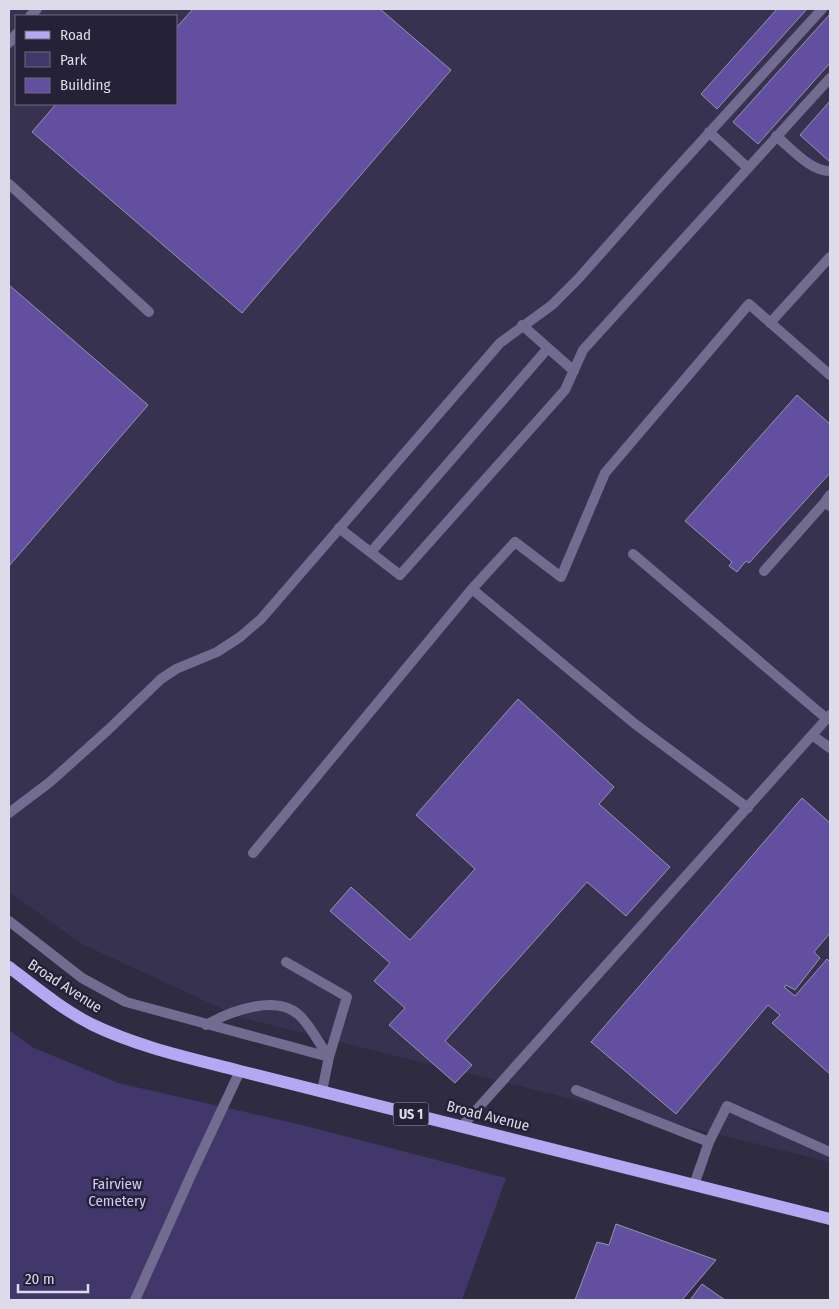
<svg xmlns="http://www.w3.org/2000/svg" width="839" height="1309" viewBox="0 0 839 1309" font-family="'Fira Sans Condensed',sans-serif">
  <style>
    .built { fill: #37324f; fill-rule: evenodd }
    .green { fill: #42376b }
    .building { fill: #624fa0; stroke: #9793ae }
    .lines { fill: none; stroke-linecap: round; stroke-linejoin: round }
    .service { stroke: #726c91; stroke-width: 10 }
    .primary { stroke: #b5a8f3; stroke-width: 12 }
    .labels { text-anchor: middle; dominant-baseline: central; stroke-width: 5; stroke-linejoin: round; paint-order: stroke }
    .shield { fill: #252137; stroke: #a6a3b4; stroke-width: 1 }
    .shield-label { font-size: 14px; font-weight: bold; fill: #dddbea }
    .street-label { font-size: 15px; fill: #dddbea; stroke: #252137 }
    .park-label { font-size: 15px; fill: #d1caf8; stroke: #252137 }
  </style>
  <rect width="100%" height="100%" fill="#2f2b41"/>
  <path class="built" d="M9,9h821v1153l-588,-144 -160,-74 -73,-52zM16,16h160v88h-160z"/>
  <path class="green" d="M9,1030l23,17 86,36 180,41 208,54 -44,122h-453z"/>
  <path class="building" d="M193,9h187l71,61 -209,243 -210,-181 24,-28h120v-76z
    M777,9h30l-90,100 -16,-15z
    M830,14v49l-72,81 -25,-22z
    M830,101v61l-30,-27z
    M9,285l139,120 -139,161z
    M797,395l33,29v49l-81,90 -3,-2 -9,11 -8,-6 3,-4 -47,-41z
    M518,699l96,88 -15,17 71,63 -44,49 -39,-34 -142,159 27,24 -17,18 -66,-58 16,-17 -31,-27 16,-18 -60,-52 21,-24 59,53 65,-71 -59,-54z
    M802,798l28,25v110l-16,19 6,6 -25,32 -9,-5 -2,2 11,9 32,-37 3,3v112l-58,-51 8,-8 -12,-10 -92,109 -85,-72z
    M616,1224l100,36 -34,40h-107l22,-58 12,3z
    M702,1284l23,16h-35z"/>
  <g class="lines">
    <path class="service" d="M30,16l7,-7
      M9,43l7,-9
      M709,132l39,36
      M776,136c15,12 34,35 54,35
      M9,184l140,128
      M770,323l60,-66
      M522,325l52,46
      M830,495l-5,7 5,4
      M339,528l61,47 165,-185 18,-40 247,-272
      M371,552l177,-204
      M633,554l194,165
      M764,571l61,-69
      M472,589l43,-47 46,35 44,-104 144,-169 81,71
      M812,735l18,13
      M9,813l41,-31 58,-52 53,-51 15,-10 41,-17 23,-15 21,-18 239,-276 52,-38 26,-26 79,-89 165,-181
      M253,853l219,-264 163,135 113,84
      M9,921l73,57 44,24 203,55
      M286,962l61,35 -18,60 -7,34
      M206,1025c25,-14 73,-33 96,-7 10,11 18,27 27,39
      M576,1090l133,52
      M462,1126l368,-411
      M694,1185l15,-43 18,-36 103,46
      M135,1300l57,-127 48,-102"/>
    <path class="primary" d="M9,967c26,20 53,42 82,57 47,23 99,34 149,47l590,148"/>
  </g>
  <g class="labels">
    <rect class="shield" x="393.5" y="1102.5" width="35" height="23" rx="4"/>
    <g class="shield-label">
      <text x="411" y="1114">US 1</text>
    </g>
    <g class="street-label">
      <text transform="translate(65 986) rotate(33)">Broad Avenue</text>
      <text transform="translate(488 1116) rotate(14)">Broad Avenue</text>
    </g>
    <g class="park-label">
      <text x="117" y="1184">Fairview<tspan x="117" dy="17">Cemetery</tspan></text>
    </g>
  </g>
  <rect width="839" height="1309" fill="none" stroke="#dddbea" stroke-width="20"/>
  <rect x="15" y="15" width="162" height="90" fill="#252137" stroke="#6f6b7f"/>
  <rect x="25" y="31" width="25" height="8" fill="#b5a8f3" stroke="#6f6b7f"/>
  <text x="60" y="40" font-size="15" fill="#dddbea">Road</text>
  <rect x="25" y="52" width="25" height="15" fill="#42376b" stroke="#6f6b7f"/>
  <text x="60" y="65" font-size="15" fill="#dddbea">Park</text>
  <rect x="25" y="78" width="25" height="15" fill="#624fa0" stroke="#6f6b7f"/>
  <text x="60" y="90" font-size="15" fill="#dddbea">Building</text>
  <path d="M18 1284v8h70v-8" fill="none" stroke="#dddbea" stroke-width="2.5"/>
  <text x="25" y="1284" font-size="15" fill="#dddbea" stroke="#252137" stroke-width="4" paint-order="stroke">20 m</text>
</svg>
